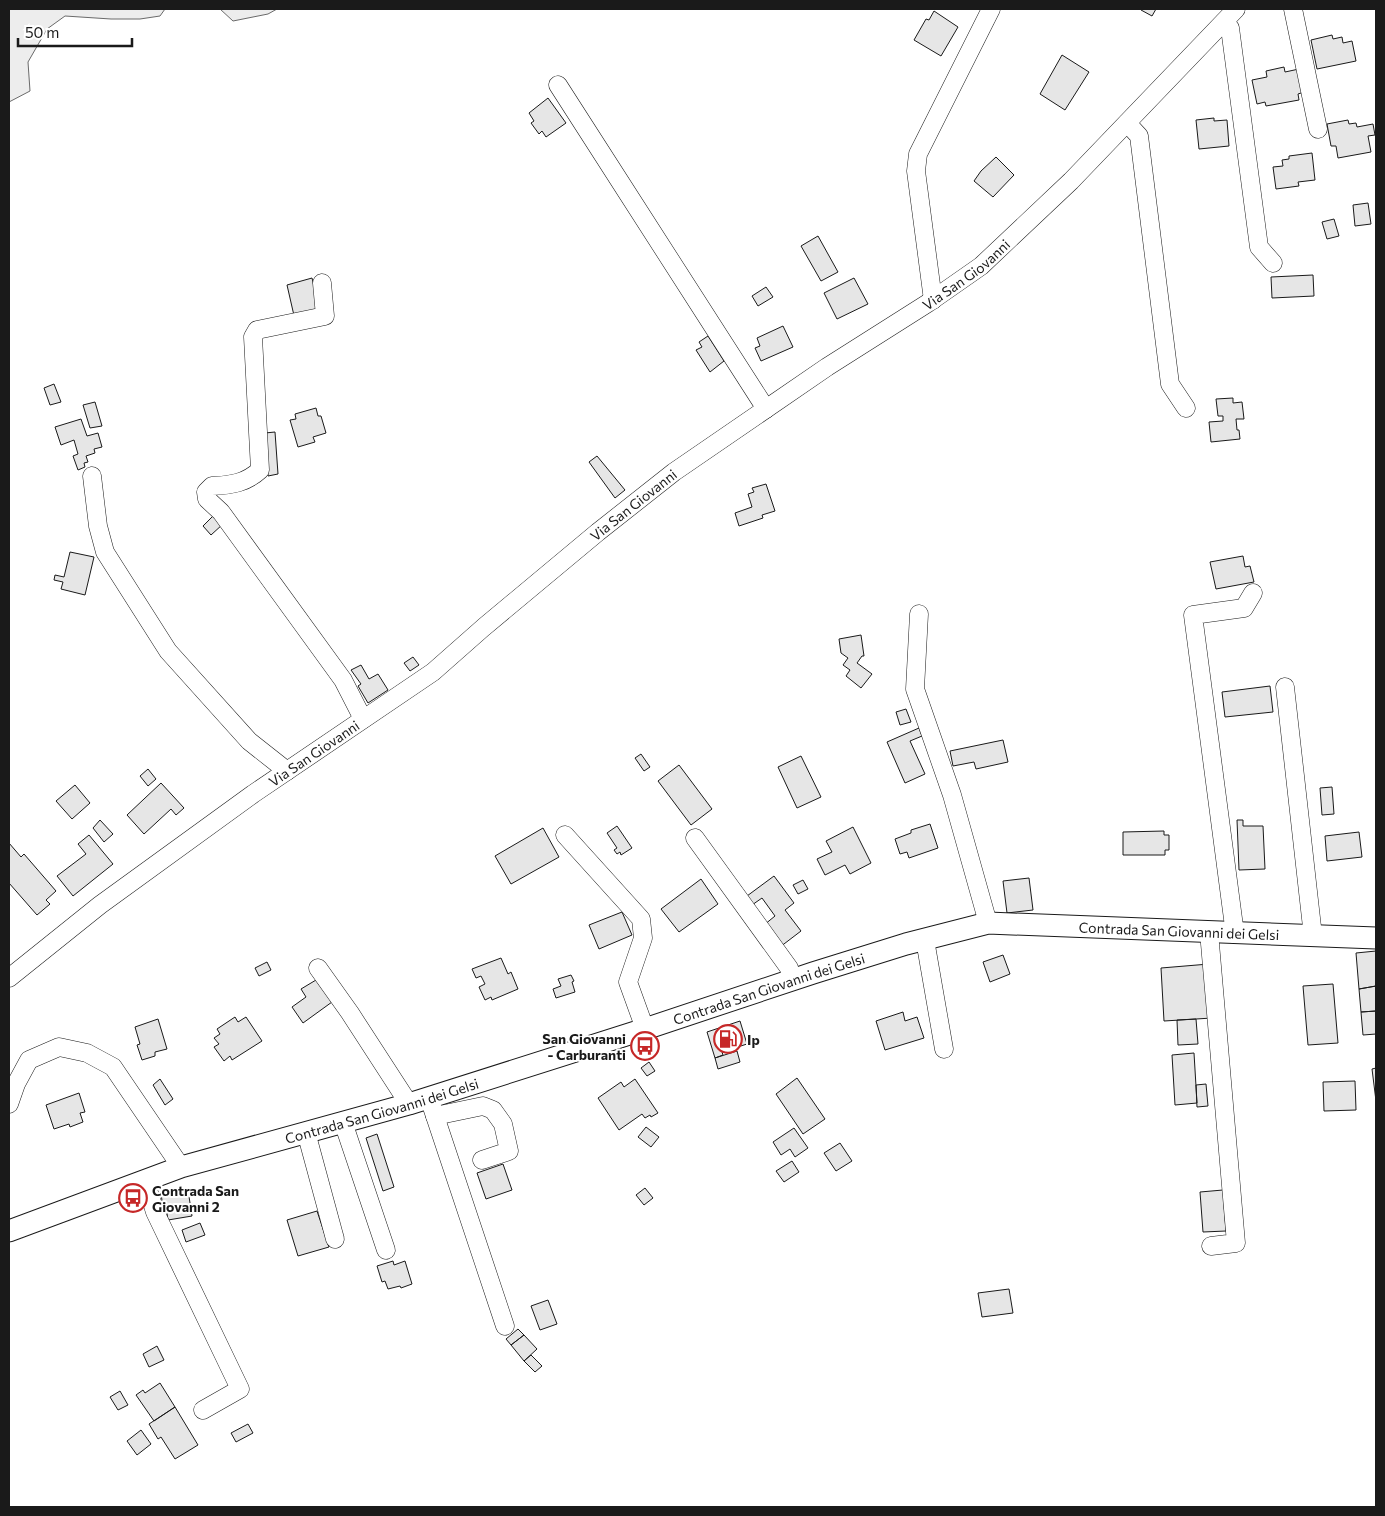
<svg xmlns="http://www.w3.org/2000/svg" width="1385" height="1516" viewBox="0 0 1385 1516" font-family="Commissioner,sans-serif">
  <style>
    .built { fill: #ededed; stroke: #6a6a6a }
    .building { fill: #e6e6e6; stroke: #1a1a1a }
    .lines { fill: none; stroke-linecap: round; stroke-linejoin: round }
    .minor-casing { stroke: #1a1a1a; stroke-width: 19 }
    .major-casing { stroke: #1a1a1a; stroke-width: 23 }
    .minor { stroke: #fff; stroke-width: 18 }
    .major { stroke: #fff; stroke-width: 21 }
    .labels { text-anchor: middle; dominant-baseline: central; stroke-width: 4; stroke-linejoin: round; paint-order: stroke }
    .street-label { font-size: 14px; fill: #1a1a1a; stroke: #fff }
    .poi-label { font-size: 14px; font-weight: bold; fill: #1a1a1a; stroke: #fff; text-anchor: start }
  </style>
  <rect width="100%" height="100%" fill="#fff"/>
  <path class="built" d="M9,9h156l-5,7 -20,3h-29l-46,-3 -18,13 -19,33 2,29 -21,11z
    M220,9h57l-9,5 -35,7z"/>
  <path class="building" d="M1142,9h14l-4,7 -11,-6z
    M934,11l24,16 -17,29 -27,-16 12,-21 3,1z
    M1332,35l1,4 9,-2 1,6 9,-2 4,20 -39,8 -6,-29z
    M1062,55l27,17 -24,38 -25,-16z
    M1284,67l1,5 14,-3 5,23 -6,2 1,6 -33,6 -1,-4 -8,2 -5,-24 15,-3 -1,-6z
    M548,98l18,25 -20,14 -4,-6 -3,3 -8,-11 3,-2 -5,-8z
    M1214,118v3l13,-1 2,26 -30,3 -3,-29z
    M1348,120l1,4 7,-1 1,4 16,-3 2,11 -7,1 3,16 -33,6 -2,-12h-5l-4,-22z
    M1312,153l3,27 -17,2 1,4 -23,3 -3,-22 10,-1 -1,-6 7,-1v-3z
    M996,157l18,18 -21,22 -19,-16 7,-10z
    M1368,203l3,21 -16,2 -2,-21z
    M1334,219l5,17 -12,3 -5,-17z
    M818,236l20,36 -17,9 -20,-35z
    M1313,275l1,21 -42,2 -1,-21z
    M312,278l9,36 -26,6 -8,-35z
    M854,278l14,26 -31,15 -13,-26z
    M766,287l7,10 -15,9 -6,-10z
    M783,326l10,21 -32,14 -6,-13 5,-2 -3,-8z
    M708,336l16,25 -14,11 -14,-22 6,-3 -3,-5z
    M54,384l7,18 -11,3 -6,-17z
    M1233,398v5l9,-1 2,17h-8l1,11h2l1,9 -29,3 -2,-20 14,-1v-5h-5l-2,-17z
    M95,402l7,24 -12,2 -7,-23z
    M316,408l2,8h3l5,17 -13,4 2,5 -17,5 -8,-27 6,-1 -1,-5z
    M81,419l6,17 11,-3 4,14 -8,2 1,4 -9,3 2,6 -4,1 1,4 -7,3 -5,-14 5,-2 -4,-14 -13,5 -6,-18z
    M275,432l3,42 -10,2 -3,-43z
    M597,456l28,34 -10,8 -26,-36z
    M766,484l9,27 -13,4 1,3 -24,8 -4,-13 17,-6 -4,-13 6,-2 -2,-4z
    M214,515l9,9 -12,11 -8,-9z
    M70,552l24,5 -9,38 -24,-6 2,-7 -9,-2 1,-5 9,2z
    M1243,556l2,11 5,-1 4,16 -38,7 -6,-27z
    M861,635l3,21h-2l-5,7 15,11 -11,14 -15,-12 4,-6 -7,-5 5,-7 -7,-5 -2,-14z
    M413,657l6,8 -9,6 -6,-8z
    M361,665l8,14 9,-5 10,16 -20,13 -10,-17 3,-2 -10,-14z
    M1270,686l3,26 -48,5 -3,-25z
    M906,709l5,13 -11,3 -4,-13z
    M919,728l3,8 -12,5 15,33 -20,9 -18,-41z
    M1003,740l5,22 -32,7 -2,-7 -21,4 -3,-15z
    M641,754l9,13 -6,4 -9,-13z
    M801,756l20,41 -24,11 -19,-41z
    M679,765l33,44 -21,16 -33,-44z
    M148,769l8,10 -8,7 -8,-10z
    M161,783l23,25 -8,7 -5,-6 -27,25 -17,-19z
    M75,785l15,18 -18,16 -16,-18z
    M1332,787l2,27 -12,1 -2,-27z
    M100,820l13,14 -9,8 -11,-14z
    M1237,820h6v6h20l2,43 -26,1z
    M930,824l8,24 -29,10 -2,-6 -7,2 -5,-15 16,-6v-3z
    M617,826l15,22 -11,7 -1,-3 -3,2 -3,-4 3,-2 -10,-15z
    M853,827l18,36 -21,11 -5,-9 -20,10 -8,-16 15,-7 -6,-11z
    M543,828l16,29 -48,27 -16,-28z
    M1164,831v4h5v15h-4v5h-42v-23z
    M1359,832l3,25 -35,4 -2,-25z
    M89,835l24,29 -40,32 -16,-20 29,-22 -8,-10z
    M9,843l12,14 3,-3 32,37 -10,9 4,4 -13,11 -28,-32z
    M774,876l20,27 -9,7 16,21 -21,16 -16,-22 11,-9 -13,-18 -10,7 -5,-9z
    M1029,878l4,32 -26,3 -4,-32z
    M701,879l17,25 -39,28 -18,-23z
    M803,880l5,9 -10,5 -5,-9z
    M622,912l10,23 -33,14 -10,-24z
    M1376,951v35l-17,3 -3,-36z
    M1003,955l7,19 -20,8 -7,-20z
    M501,958l7,16 3,-2 7,17 -26,11 -1,-3 -6,3 -6,-13 6,-3 -4,-8 -5,2 -4,-9z
    M267,962l4,8 -12,6 -4,-8z
    M1209,964l3,54 -48,3 -3,-53z
    M571,975l3,6 -2,1 3,10 -19,6 -3,-9 8,-3 -3,-7z
    M316,980l16,22 -29,21 -11,-16 14,-10 -5,-8z
    M1333,984l5,59 -30,2 -5,-59z
    M1376,986v25l-15,1 -2,-23z
    M1376,1011v23l-13,1 -2,-23z
    M903,1012l2,9 12,-4 7,21 -39,12 -9,-29z
    M235,1017l3,5 8,-5 16,24 -30,19 -2,-4 -6,5 -10,-14 5,-3 -5,-6 6,-4 -3,-5z
    M158,1019l9,30 -12,3v4l-13,4 -5,-15 3,-1 -5,-17z
    M1196,1019l2,25 -20,1 -1,-25z
    M740,1021l7,23 -25,8 1,3 -8,3 -8,-26z
    M737,1051l3,11 -22,7 -3,-11z
    M1194,1053l3,50 -22,2 -3,-50z
    M649,1062l6,9 -8,5 -6,-8z
    M1376,1068v33l-4,-32z
    M797,1078l28,41 -22,15 -27,-40z
    M160,1079l13,20 -8,6 -12,-20z
    M635,1079l23,34 -7,4 -1,-2 -5,3 -3,-4 -23,16 -21,-32 23,-16 3,5z
    M1355,1081l1,29 -32,1 -1,-29z
    M1206,1084l2,22 -11,1 -1,-22z
    M79,1093l6,19 -5,1 3,9 -13,5 -1,-3 -15,5 -8,-24z
    M646,1127l13,10 -8,10 -13,-10z
    M794,1128l14,20 -13,9 -5,-8 -9,6 -8,-13z
    M377,1134l17,53 -11,4 -17,-53z
    M840,1143l12,18 -16,10 -12,-18z
    M792,1161l7,11 -15,10 -8,-11z
    M503,1164l9,26 -26,9 -9,-26z
    M645,1188l8,10 -9,7 -8,-10z
    M188,1190l4,26 -24,4 -2,-13h-3l-2,-13z
    M1223,1190l3,41 -23,1 -3,-40z
    M317,1211l12,36 -31,9 -11,-36z
    M200,1223l5,12 -19,7 -4,-12z
    M393,1261l1,4 11,-4 7,23 -11,4 -1,-2 -12,3 -3,-8 -3,1 -5,-16z
    M1009,1289l4,24 -31,4 -4,-24z
    M548,1300l9,24 -17,6 -9,-24z
    M518,1329l6,6 -13,10 -5,-6z
    M524,1335l13,14 -13,12 -13,-16z
    M157,1346l7,14 -15,7 -6,-13z
    M531,1355l11,11 -7,6 -11,-11z
    M160,1383l15,24 -21,14 -18,-26 7,-5 2,3z
    M120,1391l8,14 -10,5 -8,-13z
    M175,1407l23,38 -23,14 -14,-22 -3,2 -9,-15z
    M248,1424l5,9 -17,9 -5,-9z
    M141,1430l10,14 -14,11 -10,-14z"/>
  <g class="lines">
    <defs>
      <g id="minor">
        <path d="M1293,9l25,120"/>
        <path d="M1224,22l6,6 29,219 14,16"/>
        <path d="M558,85l208,324"/>
        <path d="M1127,123l12,13 31,248 16,24"/>
        <path d="M322,283l3,33 -68,14 -4,7 7,133c-14,13 -28,15 -48,16l-6,6 1,7 14,13 122,168 20,39"/>
        <path d="M933,300l-17,-129 2,-17 73,-145"/>
        <path d="M92,476l6,50 7,26 63,99 81,90 38,30"/>
        <path d="M919,614l-4,75 37,106 36,128"/>
        <path d="M1285,687l28,249"/>
        <path d="M565,835l76,84 2,19 -15,44 17,47"/>
        <path d="M695,838l94,130 3,12"/>
        <path d="M1209,932l27,311 -25,3"/>
        <path d="M1235,934l-42,-319 51,-7 9,-15"/>
        <path d="M925,940l19,109"/>
        <path d="M318,968l32,45 59,91"/>
        <path id="s1" d="M9,978l91,-73 153,-111 180,-122 51,-45 114,-95 76,-60 153,-105 101,-64 53,-37 90,-85 165,-172"/>
        <path d="M429,1098l76,228"/>
        <path d="M9,1104l7,-20 13,-24 30,-13 28,6 26,14 68,100"/>
        <path d="M435,1116l48,-10 10,4 10,14 6,27 -27,9"/>
        <path d="M343,1122l43,128"/>
        <path d="M306,1132l29,107"/>
        <path d="M145,1180l10,32 85,177 -37,21"/>
      </g>
      <g id="major">
        <path id="s2" d="M9,1231l172,-64 228,-63 236,-75 168,-56 93,-29 82,-21 388,15"/>
      </g>
    </defs>
    <use href="#minor" class="minor-casing"/>
    <use href="#major" class="major-casing"/>
    <use href="#minor" class="minor"/>
    <use href="#major" class="major"/>
  </g>
  <defs>
    <symbol id="fuel-ring" viewBox="-11 -11 22 22"><circle r="9.5" fill="#fff" stroke="#c62828" stroke-width="1.5"/><path d="M-5.5-6h7V0h2V4h1.3V-2.5L3-4.5l.8-.8L6-3V5H2.5V1h-1V6h-7ZM-4.2-4.7v3.2H.2V-4.7Z" fill="#c62828"/></symbol>
    <symbol id="bus-ring" viewBox="-11 -11 22 22"><circle r="9.5" fill="#fff" stroke="#c62828" stroke-width="1.5"/><path d="M-5-6H5V4H4V6H2V4H-2V6H-4V4H-5ZM-3.5-4V0h7V-4ZM-3.5 1.2v1.5H-2V1.2ZM2 1.2v1.5H3.5V1.2Z" fill="#c62828"/></symbol>
  </defs>
  <g fill-rule="evenodd">
    <use href="#fuel-ring" x="712" y="1023" width="32" height="32"/>
    <use href="#bus-ring" x="629" y="1030" width="32" height="32"/>
    <use href="#bus-ring" x="117" y="1182" width="32" height="32"/>
  </g>
  <g class="labels">
    <g class="street-label">
      <text stroke="none"><textPath href="#s1" startOffset="1189">Via San Giovanni</textPath></text>
      <text stroke="none"><textPath href="#s1" startOffset="784">Via San Giovanni</textPath></text>
      <text stroke="none"><textPath href="#s1" startOffset="379">Via San Giovanni</textPath></text>
      <text stroke="none"><textPath href="#s2" startOffset="1218">Contrada San Giovanni dei Gelsi</textPath></text>
      <text stroke="none"><textPath href="#s2" startOffset="798">Contrada San Giovanni dei Gelsi</textPath></text>
      <text stroke="none"><textPath href="#s2" startOffset="392">Contrada San Giovanni dei Gelsi</textPath></text>
    </g>
    <g class="poi-label">
      <text x="626" y="1038" text-anchor="end">San Giovanni<tspan x="626" dy="16">- Carburanti</tspan></text>
      <text x="747" y="1039">Ip</text>
      <text x="152" y="1190">Contrada San<tspan x="152" dy="16">Giovanni 2</tspan></text>
    </g>
  </g>
  <rect width="1385" height="1516" fill="none" stroke="#1a1a1a" stroke-width="20"/>
  <path d="M18 38v8h114v-8" fill="none" stroke="#1a1a1a" stroke-width="2.5"/>
  <text x="25" y="38" font-size="15" fill="#1a1a1a" stroke="#ffffff" stroke-width="4" paint-order="stroke">50 m</text>
</svg>
